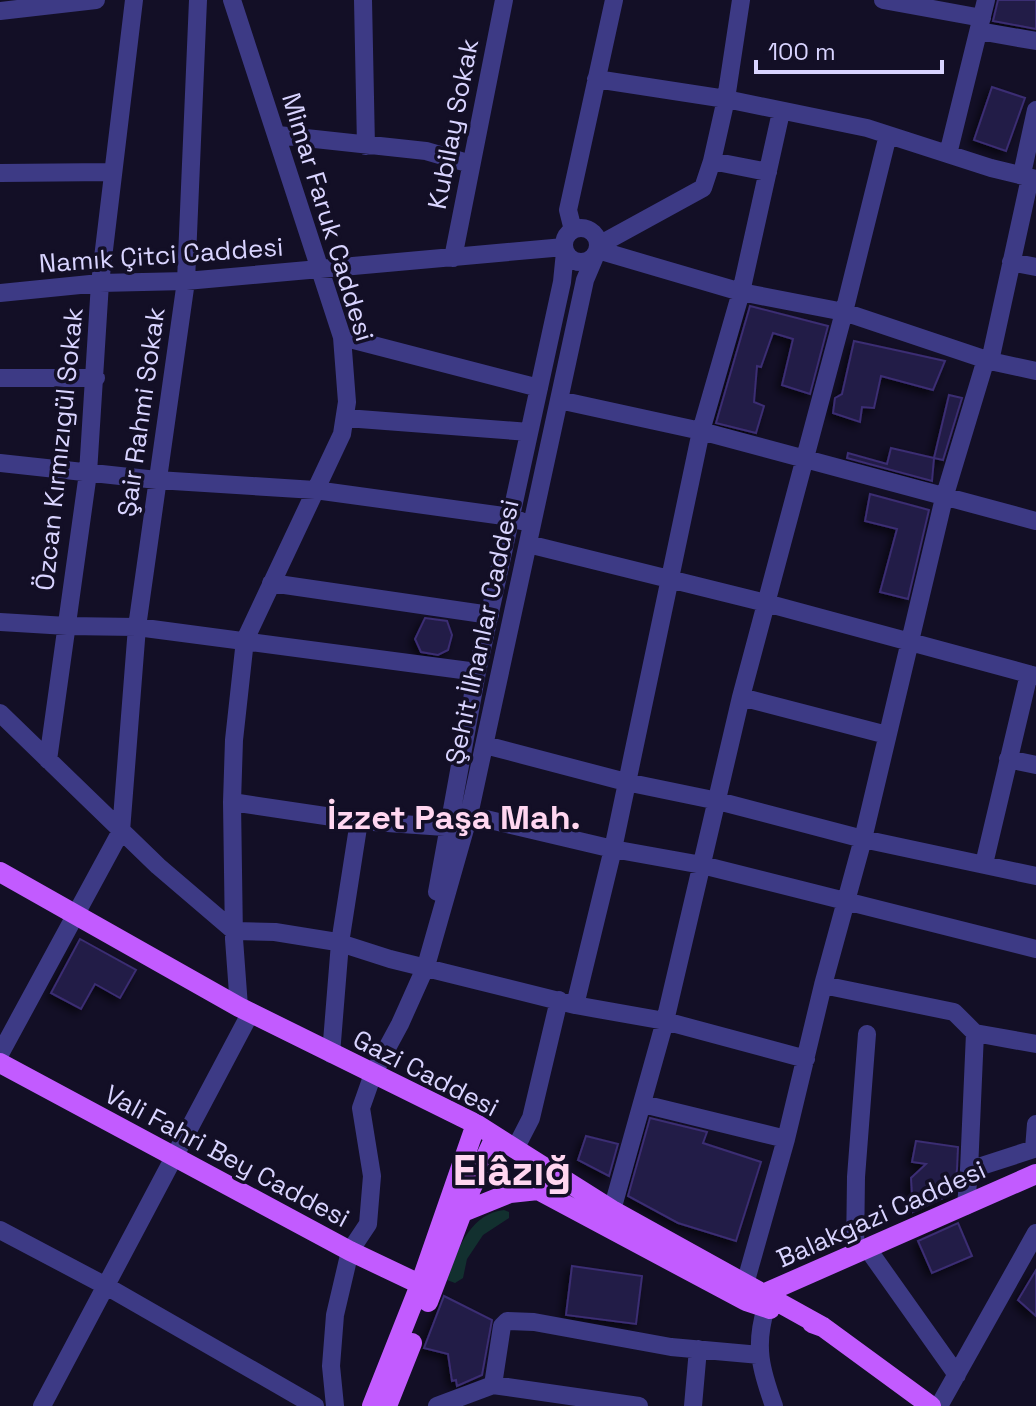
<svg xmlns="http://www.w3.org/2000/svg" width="1036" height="1406" viewBox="0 0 1036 1406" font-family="'Space Grotesk',sans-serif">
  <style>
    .green { fill: #12302f }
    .building { fill: #241b47; stroke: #3b2d73; stroke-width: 2; filter: url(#shadow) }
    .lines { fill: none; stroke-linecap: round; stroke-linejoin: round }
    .minor { stroke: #3d3a85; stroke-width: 18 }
    .major { stroke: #c25bff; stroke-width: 20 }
    .labels { text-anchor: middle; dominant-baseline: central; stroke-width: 7; stroke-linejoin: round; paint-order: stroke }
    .street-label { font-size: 26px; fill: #d9d4ff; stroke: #130f26 }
    .district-label { font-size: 34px; font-weight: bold; fill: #ffd6f0; stroke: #130f26 }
    .town-label { font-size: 42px; font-weight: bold; fill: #ffd6f0; stroke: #130f26 }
  </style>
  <defs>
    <filter id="shadow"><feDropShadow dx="-4" dy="4" stdDeviation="4" flood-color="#0009"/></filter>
  </defs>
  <rect width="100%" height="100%" fill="#130f26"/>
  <path class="green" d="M504,1210l5,2v6l-26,17 -16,24 -4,19 -8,5 -8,-3c10,-29 22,-66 57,-70z"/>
  <path class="building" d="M998,0h38v29l-43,-8z
    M992,87l33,11 -19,53 -32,-11z
    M750,306l78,20 -18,68 -28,-9 11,-46 -20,-6 -12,34 -4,-1 -3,36 10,4 -8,27 -40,-10z
    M854,341l46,10 45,10 -12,29 -52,-14 -7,32 -12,-1 -2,15 -27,-9 2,-15 7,-4z
    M949,395l13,3 -19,62 -9,-2z
    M891,448l43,10 -2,23 -85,-23 1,-5 39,11z
    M870,494l59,16 -21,89 -28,-7 17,-63 -32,-8z
    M425,618l22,3 5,14 -4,15 -10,5 -17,-3 -6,-13z
    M80,939l56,31 -16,28 -25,-14 -14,25 -30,-16z
    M650,1118l57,14 -4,11 58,19 -25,79 -58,-18 -50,-27z
    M586,1136l32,8 -9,32 -31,-16z
    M916,1141l42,6 -1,22 -3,24 -41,19 -2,-34 15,-14 -14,-2z
    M958,1223l14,33 -40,17 -14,-32z
    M572,1266l70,10 -6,48 -70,-9z
    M1036,1270v46l-18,-16z
    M444,1296l48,24 -10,55 -25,11 -1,-6 -4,1 -4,-27 -24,-6z"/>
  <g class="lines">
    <path class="minor" d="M232,0l110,337 5,65 -5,32 -97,206 -11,100 -2,62 2,137 5,68
      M363,0l3,146
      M883,0l99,18
      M0,11l96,-11
      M979,31l57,10
      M596,79l130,20 141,29 124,40 45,11
      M278,135l148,16 45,13
      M948,154l38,-154
      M712,161l14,-62 15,-99
      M0,173l113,-1
      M1022,174l14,-64
      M564 245a17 17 0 1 1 34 0a17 17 0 1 1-34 0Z
      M573,230l-5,-20 46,-210
      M599,245l104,-57 9,-27 56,11
      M598,250l143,42 103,20 146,49 46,10
      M453,258l51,-258
      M1011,262l25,5
      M0,293l100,-10 86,-2 378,-34
      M342,337l197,51
      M990,361l40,-183
      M0,378h96
      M559,400l142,31 335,90
      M346,418l183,14
      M0,463l157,17 158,10 196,27 10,4
      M528,544l238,59 270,73
      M271,583l219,32
      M0,622l67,4 70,1 340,45
      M741,697l146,38
      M0,713l158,153 76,65 41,1 62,10 53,17 185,46 90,16 141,38
      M485,745l141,37 92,19 145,38 173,37
      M1008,759l28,6
      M48,760l40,-287 12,-190 34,-283
      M232,802l127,19 100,7
      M469,815l144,34 89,16 334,84
      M984,864l45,-190
      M437,892l40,-220 85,-390 3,-30
      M823,985l131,27 21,21 61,11
      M575,1005l38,-156 88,-418 40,-139 40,-180
      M0,1054l121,-223 16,-204 49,-346 12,-281
      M331,1054l9,-111 19,-122
      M643,1104l143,35
      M515,1149l16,-31 28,-118
      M969,1170l6,-137
      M966,1206l3,-36 65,-21 2,-25
      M612,1210l53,-189 76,-324 103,-385 44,-177
      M0,1230l106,56 209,120
      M867,1248l90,127
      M855,1253l1,-76 11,-143
      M745,1284l41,-145 37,-154 40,-146 81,-341 42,-139
      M766,1308c-12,38 -5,62 8,98
      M493,1385l9,-59 5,-5 27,1 137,25 89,8
      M42,1406l209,-394
      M335,1406l-4,-40 4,-51 15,-64 18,-27 4,-48 -11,-68 12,-34 27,-50 26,-58 43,-151 116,-535 11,-26
      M437,1406l56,-21 146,21
      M693,1406l5,-57
      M939,1406l97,-173"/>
    <path class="major" d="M0,872l239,135 237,117 136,86 211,117
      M0,1063l350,188 82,39
      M463,1212l47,-19 28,-3 208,111 24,8
      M754,1298l282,-124
      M428,1302l43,-113 24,-52
      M812,1323l11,4 108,79
      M372,1406l48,-121 56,-161
      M387,1406l25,-63"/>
  </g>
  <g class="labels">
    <g class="street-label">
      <text transform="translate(453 124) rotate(-79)">Kubilay Sokak</text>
      <text transform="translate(328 217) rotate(73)">Mimar Faruk Caddesi</text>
      <text transform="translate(161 255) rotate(-4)">Namık Çitci Caddesi</text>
      <text transform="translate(141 412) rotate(-82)">Şair Rahmi Sokak</text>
      <text transform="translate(59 449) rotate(-84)">Özcan Kırmızıgül Sokak</text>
      <text transform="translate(482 632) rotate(-78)">Şehit İlhanlar Caddesi</text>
      <text transform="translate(426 1073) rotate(27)">Gazi Caddesi</text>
      <text transform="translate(227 1156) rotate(28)">Vali Fahri Bey Caddesi</text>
      <text transform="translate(881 1214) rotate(-24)">Balakgazi Caddesi</text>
    </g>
    <g class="district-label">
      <text x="454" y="817">İzzet Paşa Mah.</text>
    </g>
    <g class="town-label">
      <text x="512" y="1170">Elâzığ</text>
    </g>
  </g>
  <path d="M756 60v12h186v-12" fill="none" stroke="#d9d4ff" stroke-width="4"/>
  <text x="768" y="60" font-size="24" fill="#d9d4ff" stroke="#130f26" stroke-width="6" paint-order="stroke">100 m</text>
</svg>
